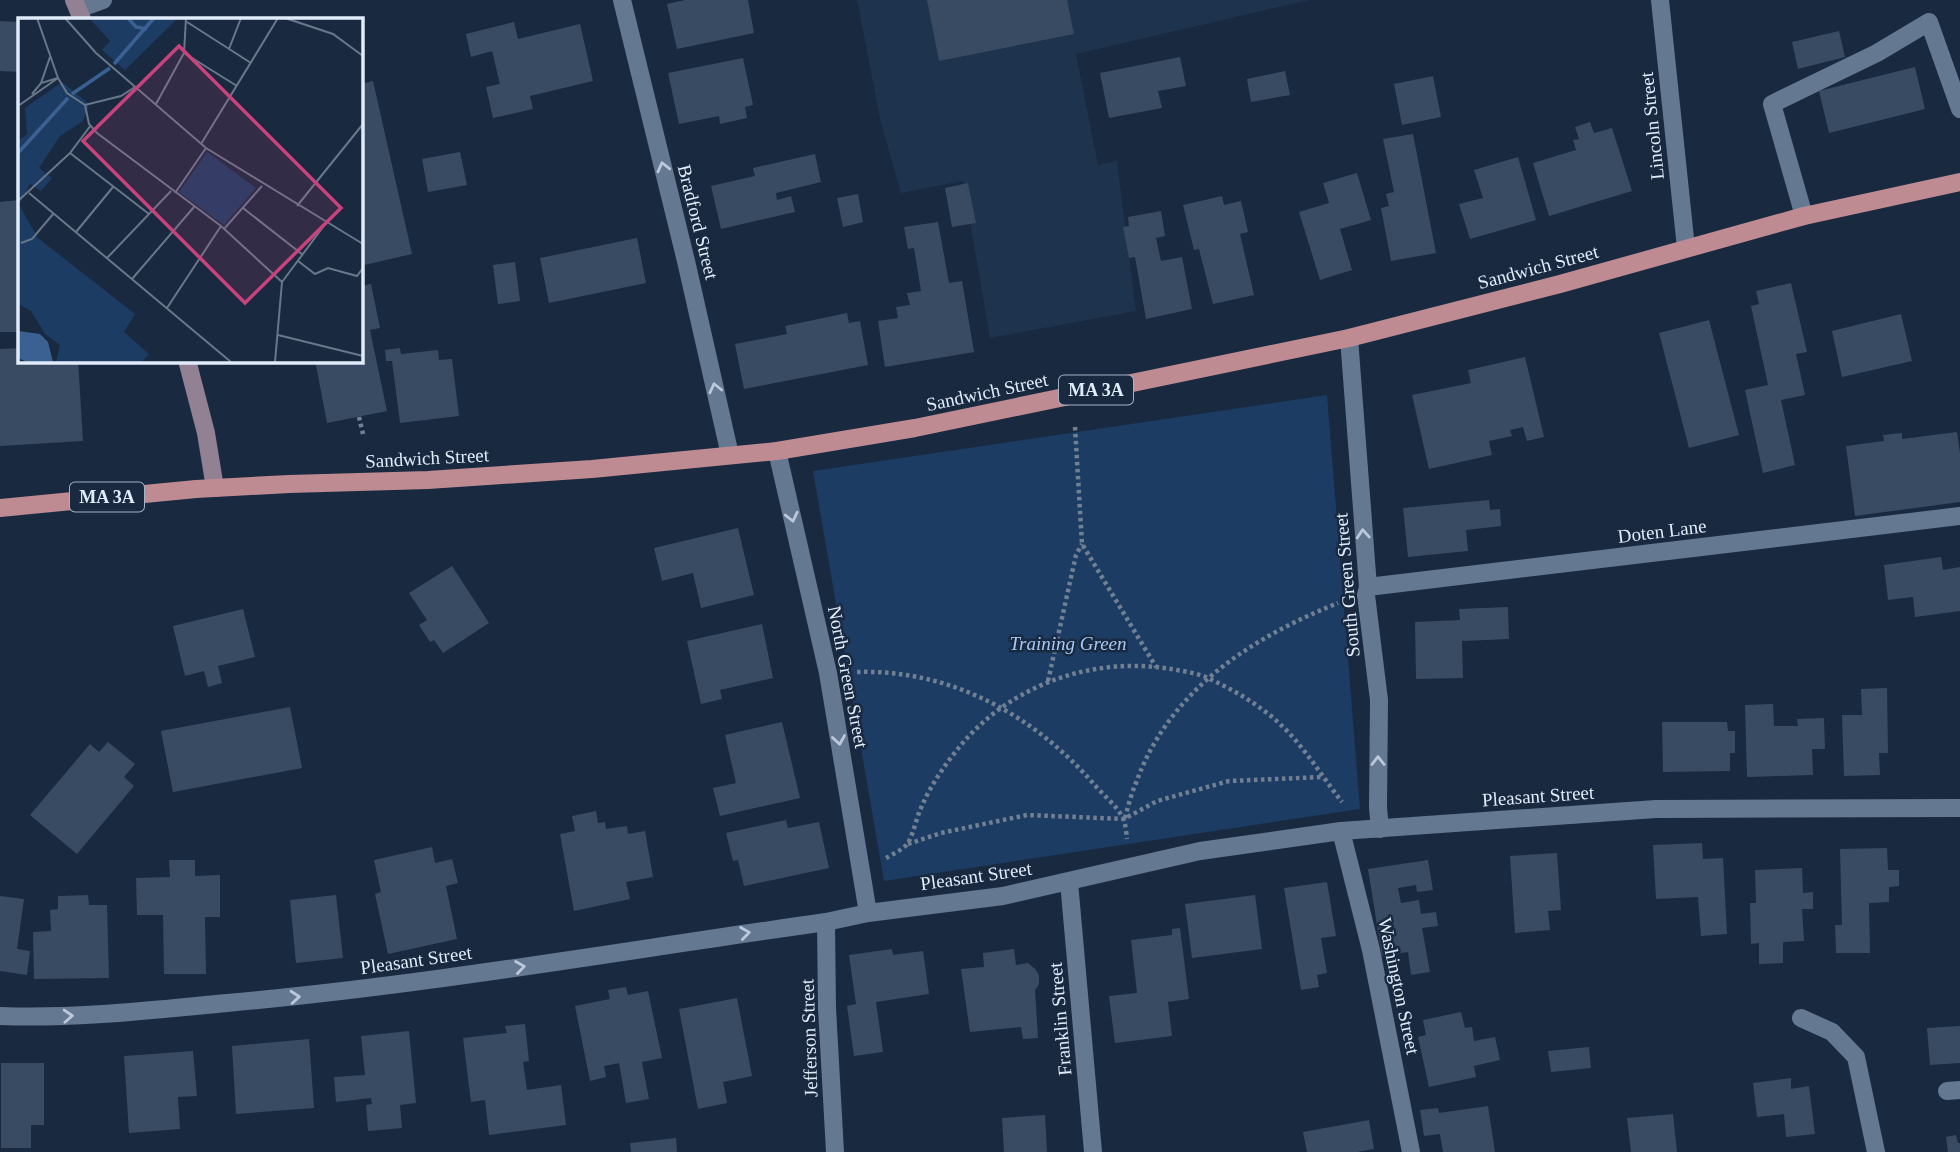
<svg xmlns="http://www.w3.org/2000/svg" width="1960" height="1152" viewBox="0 0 1960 1152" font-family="'Times New Roman',serif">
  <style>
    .built { fill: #1e334e }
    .green { fill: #1c3c64 }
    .building { fill: #394b63 }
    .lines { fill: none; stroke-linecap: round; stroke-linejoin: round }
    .path { stroke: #728093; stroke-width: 4.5; stroke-dasharray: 3.5 3.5; stroke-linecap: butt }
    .service { stroke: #647891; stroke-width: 18 }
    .minor { stroke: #647891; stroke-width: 18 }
    .secondary { stroke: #918192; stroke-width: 18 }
    .primary { stroke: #be8b93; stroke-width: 18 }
    .oneway { stroke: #bcc9db }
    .labels { text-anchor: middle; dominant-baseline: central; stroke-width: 5; stroke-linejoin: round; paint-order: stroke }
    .shield { fill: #19293f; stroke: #a5b2c3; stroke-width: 2 }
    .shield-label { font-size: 18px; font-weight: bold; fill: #e1ecfb }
    .street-label { font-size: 19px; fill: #e1ecfb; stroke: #19293f }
    .park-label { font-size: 19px; font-style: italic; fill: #a7c9f6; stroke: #19293f }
    .inset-river { fill: none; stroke: #3a6192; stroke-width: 3.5 }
    .inset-road { fill: none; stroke: #69778a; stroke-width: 2 }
    .view { fill: #c8427b; fill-opacity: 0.15; stroke: #c8427b; stroke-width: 3.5 }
    .inset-edge { fill: none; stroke: #e1ecfb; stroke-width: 3.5 }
  </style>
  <rect width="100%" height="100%" fill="#19293f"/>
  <path class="built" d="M857,0h452l-233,54 22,111 19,-4 19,150 -146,27 -27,-157 -62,12 -20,-70z"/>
  <path class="green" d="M1327,395l33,414 -476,72 -71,-410z"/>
  <path class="building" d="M685,0h63l6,33 -77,16 -10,-45z
    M927,0h140l7,34 -135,27z
    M0,21l19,1v50l-19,-1z
    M514,22l4,17 62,-15 13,57 -63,15 3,13 -40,9 -7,-31 14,-3 -8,-33 -21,6 -5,-23z
    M1839,31l6,26 -47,12 -6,-27z
    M1180,57l6,29 -28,5 4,17 -53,10 -9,-45z
    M743,58l10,47 -8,2 2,11 -27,6 -1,-8 -40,8 -11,-51z
    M1915,67l10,42 -96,24 -10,-42z
    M1285,71l5,24 -39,7 -4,-23z
    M1433,76l8,41 -39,8 -8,-41z
    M373,81l39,173 -52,12v-182z
    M1590,122l4,11 18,-5 20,63 -83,25 -16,-53 43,-13 -3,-10 6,-1 -4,-12z
    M1413,134l23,119 -45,8 -10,-53 8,-2 -3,-12 8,-2 -11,-53z
    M460,152l7,33 -39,7 -6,-33z
    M815,154l6,28 -45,11 1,7 14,-4 4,16 -74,17 -10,-43 44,-10 -2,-8z
    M1518,157l18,63 -66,19 -11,-35 24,-6 -9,-28z
    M1357,173l14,47 -31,9 12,41 -32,10 -21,-68 30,-9 -6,-20z
    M968,183l8,40 -24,4 -7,-39z
    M858,194l5,28 -20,5 -6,-29z
    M1222,196l2,9 17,-4 7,31 -8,2 14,61 -41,9 -14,-55 -5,1 -11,-45z
    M19,200v132h-19v-130z
    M1161,211l4,25 -9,2 5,23 21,-4 10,52 -46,10 -11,-62 -6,1 -6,-31 6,-1 -1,-9z
    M938,222l11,61 13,-2 12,71 -89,15 -7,-46 20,-3 -2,-11 14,-2 -3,-12 14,-2 -7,-43 -6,1 -4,-22z
    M637,238l9,45 -97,20 -9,-45z
    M515,262l5,39 -22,3 -5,-39z
    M1791,283l16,69 -11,2 9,41 -24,5 14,65 -32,8 -18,-83 23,-5 -17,-79 8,-2 -3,-13z
    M371,284l9,44 -10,2 17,81 -60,12 -12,-63h45v-74z
    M847,313l2,10 11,-2 8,44 -124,24 -9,-45 52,-10 -2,-8z
    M1901,314l11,47 -70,16 -10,-46z
    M1709,320l30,115 -50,13 -30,-115z
    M19,348v12h59l5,81 -83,5v-97z
    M400,348l1,6 37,-4 1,10 13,-1 7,57 -59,7 -8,-62h-6l-1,-11z
    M1525,357l19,80 -17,4 -4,-14 -13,3 2,6 -23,5 3,14 -63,14 -17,-74 59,-12 -3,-13z
    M1957,432l3,21v49l-105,14 -9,-70 38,-5 -1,-6 19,-2v6z
    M1489,500l1,10 10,-1 1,17 -35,4 2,21 -60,6 -5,-49z
    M738,528l16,67 -53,13 -8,-35 -31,8 -8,-33z
    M1941,557l2,13 17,-3v44l-45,6 -2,-20 -25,3 -4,-35z
    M452,566l37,57 -46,30 -9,-13 -4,2 -11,-17 8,-5 -18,-27z
    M1508,607l1,32 -47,2 1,37 -47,1 -1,-57 45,-2 -1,-11z
    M243,609l12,48 -37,9 4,17 -14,4 -4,-16 -19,5 -12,-50z
    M762,624l11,54 -53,12 2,9 -21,5 -14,-63z
    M1887,688l1,65h-9l1,22 -36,1 -2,-61h20l-1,-26z
    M1773,704l1,22h24l-1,-7 27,-1 1,31h-13l1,26 -66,2 -2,-72z
    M290,707l12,61 -129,24 -12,-61z
    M782,722l18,76 -80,18 -7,-28 23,-5 -11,-48z
    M1662,722h65l1,9h7v22h-5v18l-67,1z
    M108,742l27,22 -11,13 10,9 -57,68 -47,-39 60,-71 9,8z
    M596,811l2,12 7,-1 1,7 21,-3 1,8 17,-3 8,46 -27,5 4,17 -56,12 -14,-77 15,-3 -3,-15z
    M786,820l2,8 31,-6 10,46 -85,18 -6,-26 -5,1 -7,-28z
    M1702,843l1,16 20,-1 4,76 -26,2 -3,-39 -42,2 -3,-54z
    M432,847l3,16 17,-4 6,24 -12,3 11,53 -69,15 -13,-60 6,-2 -7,-32z
    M1887,848l1,22h11v16l-10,1v15l-20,1 1,50h-34l-1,-28h7l-2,-76z
    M1557,853l4,57 -13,1 2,19 -35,3 -5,-77z
    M169,860h26v16l25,-1v42h-15l1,57h-42l-1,-59h-26l-1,-37 34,-1z
    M1428,860l5,30 -16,2 -1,-7 -18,3 3,15 18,-3 2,14 15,-2 2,14 -16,2 8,44 -19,3 -3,-23 -26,4 -14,-87z
    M1802,868l1,25 10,-1v17h-11l2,32 -21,1v21l-24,1v-21l-8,1 -1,-41h6l-1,-33z
    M1327,882l9,54 -15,2 6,35 -10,2 2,12 -18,3 -17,-102z
    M88,895l1,10h18l2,73 -75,1 -1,-47 18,-1 -1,-21 8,-1v-13z
    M336,895l7,63 -47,5 -6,-63z
    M1255,895l7,54 -70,9 -7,-54z
    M0,896l24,3 -7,50 13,2 -3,24 -27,-4z
    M1180,928l9,71 -21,3 4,34 -57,7 -6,-47 28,-3 -6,-53 41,-5v-6z
    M892,949l1,6 30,-4 6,43 -53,8 7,50 -29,4 -7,-50 9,-2 -7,-49z
    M1014,949l2,16 12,-2 7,6 4,6v9l-4,6 3,48 -15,1 -2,-12 -51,5 -9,-63 23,-2 -1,-14z
    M626,987l2,8 20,-4 14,67 -20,4 7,37 -23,4 -7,-40 -15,3 2,11 -16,4 -15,-75 35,-7 -2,-9z
    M737,998l15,78 -29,6 4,21 -29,6 -19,-100z
    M1461,1012l4,16 7,-1 2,14 21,-4 5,23 -26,6 2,11 -47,10 -11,-50 8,-2 -3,-15z
    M525,1024l4,37 -6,1 4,28 34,-5 5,40 -77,10 -4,-35 -14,2 -8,-64 44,-5 -2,-7z
    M1960,1026v37l-30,2 -3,-37z
    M409,1031l7,72 -16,2 2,23 -34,3 -2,-26 6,-1 -1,-6 -35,4 -2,-25 31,-2 -4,-39z
    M309,1039l5,69 -78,6 -4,-68z
    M1589,1047l2,21 -40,4 -3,-21z
    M193,1051l4,45 -19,1 2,32 -51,4 -5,-77z
    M1,1063h43v62h-13v23h-30z
    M1791,1078v11l18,-3 6,48 -29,3 -2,-23 -27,3 -4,-34z
    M1488,1106l7,46h-52l-3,-18 -16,2 -4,-26 18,-2 1,5z
    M1673,1114l4,38h-46l-4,-34z
    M1045,1115l2,37h-43l-2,-34z
    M1369,1120l5,29 -17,3h-50l-4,-20z
    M1956,1135l2,8h2v9h-12l-2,-15z
    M676,1138l1,14h-46l-1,-9z"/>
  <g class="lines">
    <path class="path" d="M359,417l4,17
      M1075,427l7,117 74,123
      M857,672c92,-3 175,42 235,110 9,11 25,24 31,36 3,6 3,15 4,21
      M1048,681l28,-126 6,-11
      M1125,818c3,-11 6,-24 11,-35 33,-93 115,-145 202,-180
      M908,844l33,-11 86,-18 97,4 33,-18 72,-20 93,-4
      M886,858c7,-4 18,-9 22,-15 6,-11 8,-24 13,-35 9,-22 25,-45 40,-63 51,-61 133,-89 210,-76 12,2 26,4 37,9 19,9 38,19 55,32 34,24 54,60 79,92"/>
    <path class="service" d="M1804,216l-32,-112 105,-51 52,-31 31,87
      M1801,1018l31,14 24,25 20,95
      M1947,1091l13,-1"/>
    <path class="minor" d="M622,0l64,261 44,194
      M1660,0l26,248
      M78,9l25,-9
      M1349,338l19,249 -2,8 13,105 -1,108 2,21
      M777,451l51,222 40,240
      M1368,587l592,-71
      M1341,831l30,119 40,202
      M1069,882l24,270
      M826,922l1,86 8,144
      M0,1016c76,3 152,-6 227,-13 201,-18 400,-53 599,-81l42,-9 135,-17 197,-45 141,-20 315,-22 304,-1"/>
    <path class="secondary" d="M74,0l8,19
      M187,360l19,73 9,55"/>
    <path class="primary" d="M0,508l196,-19 93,-5 139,-4 164,-11 185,-18 138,-23 434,-90 211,-54 244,-68 156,-34"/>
  </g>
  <defs><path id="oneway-chevron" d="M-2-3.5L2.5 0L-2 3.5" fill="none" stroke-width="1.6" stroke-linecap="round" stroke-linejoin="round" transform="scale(1.75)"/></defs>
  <g class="oneway">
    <use href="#oneway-chevron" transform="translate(663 167) rotate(-104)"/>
    <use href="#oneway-chevron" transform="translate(715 388) rotate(-103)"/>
    <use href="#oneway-chevron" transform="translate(792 517) rotate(77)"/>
    <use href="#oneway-chevron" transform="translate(1363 534) rotate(-94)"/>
    <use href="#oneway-chevron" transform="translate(839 740) rotate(81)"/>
    <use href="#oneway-chevron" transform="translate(1378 761) rotate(-90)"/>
    <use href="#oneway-chevron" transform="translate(745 933) rotate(-8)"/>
    <use href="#oneway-chevron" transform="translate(520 967) rotate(-8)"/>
    <use href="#oneway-chevron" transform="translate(295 997) rotate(-5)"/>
    <use href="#oneway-chevron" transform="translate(68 1016) rotate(-3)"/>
  </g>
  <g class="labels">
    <g class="shield">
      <rect x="1059" y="375.5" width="74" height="29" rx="5"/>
      <rect x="70" y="482.5" width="74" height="29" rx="5"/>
    </g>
    <g class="shield-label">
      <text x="1096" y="390">MA 3A</text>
      <text x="107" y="497">MA 3A</text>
    </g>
    <g class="street-label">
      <text transform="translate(1652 126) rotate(-96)">Lincoln Street</text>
      <text transform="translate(698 222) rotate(76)">Bradford Street</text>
      <text transform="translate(1538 267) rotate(-15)">Sandwich Street</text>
      <text transform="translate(987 392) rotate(-12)">Sandwich Street</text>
      <text transform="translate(427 458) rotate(-3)">Sandwich Street</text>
      <text transform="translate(1662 531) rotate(-7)">Doten Lane</text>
      <text transform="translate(1347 585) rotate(-95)">South Green Street</text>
      <text transform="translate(848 677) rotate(79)">North Green Street</text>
      <text transform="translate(1538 796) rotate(-4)">Pleasant Street</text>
      <text transform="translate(976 876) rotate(-8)">Pleasant Street</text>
      <text transform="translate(416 960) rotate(-8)">Pleasant Street</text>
      <text transform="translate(1399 986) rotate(78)">Washington Street</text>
      <text transform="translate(1060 1019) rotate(-95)">Franklin Street</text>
      <text transform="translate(809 1038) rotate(-92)">Jefferson Street</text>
    </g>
    <g class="park-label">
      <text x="1068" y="643">Training Green</text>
    </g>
  </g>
  <g transform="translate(18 18)">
    <rect width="345" height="345" fill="#19293f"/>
    <path d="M71,0h88v1l-52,51 -23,-20 8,-9zM44,64l27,22 -6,17 -23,15 -21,32 13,10 -11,13 -11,-7 -11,21 19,33 97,76 -11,18 25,22 -7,8h-86l4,-17 -15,-11 -14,-23 -13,-7v-163l9,-7 -2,-26zM189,134l49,36 -32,37 -45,-33z" fill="#1c3c64"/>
    <path d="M0,313l22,3 8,8 5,20h-26l-9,-4z" fill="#3a6192"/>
    <path class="inset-river" d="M110,0l8,9 11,2M96,46l40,-46M54,76l38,-26M0,135l50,-55"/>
    <path class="inset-road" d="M19,0l21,60M47,0l31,35 110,95 157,96M267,0l48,16 30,22M169,4l64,41M211,31l12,-31M166,35l53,33M40,60l9,15 18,12 36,-9 14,-9M23,65l9,-26M14,76l9,-11 17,-5M138,86l28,-51 2,-35M67,87l4,19 8,9 124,93 61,56M0,88l40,-28M183,126l77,-126M52,135l79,61M11,175l202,169M157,175l31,-45M0,183l52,-48 21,-28M279,188l66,-82M225,190l60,47M206,211l38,-43M58,214l37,-45M3,225l11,-4 22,-26M89,240l64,-67M280,243l17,13 13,-6 29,8 6,-8M114,261l62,-72M149,290l54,-82M260,317l85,21M257,344l7,-80 44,-59"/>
    <path class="view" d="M161,28l162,162 -96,95 -162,-162z"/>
    <rect width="345" height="345" class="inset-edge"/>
  </g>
</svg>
